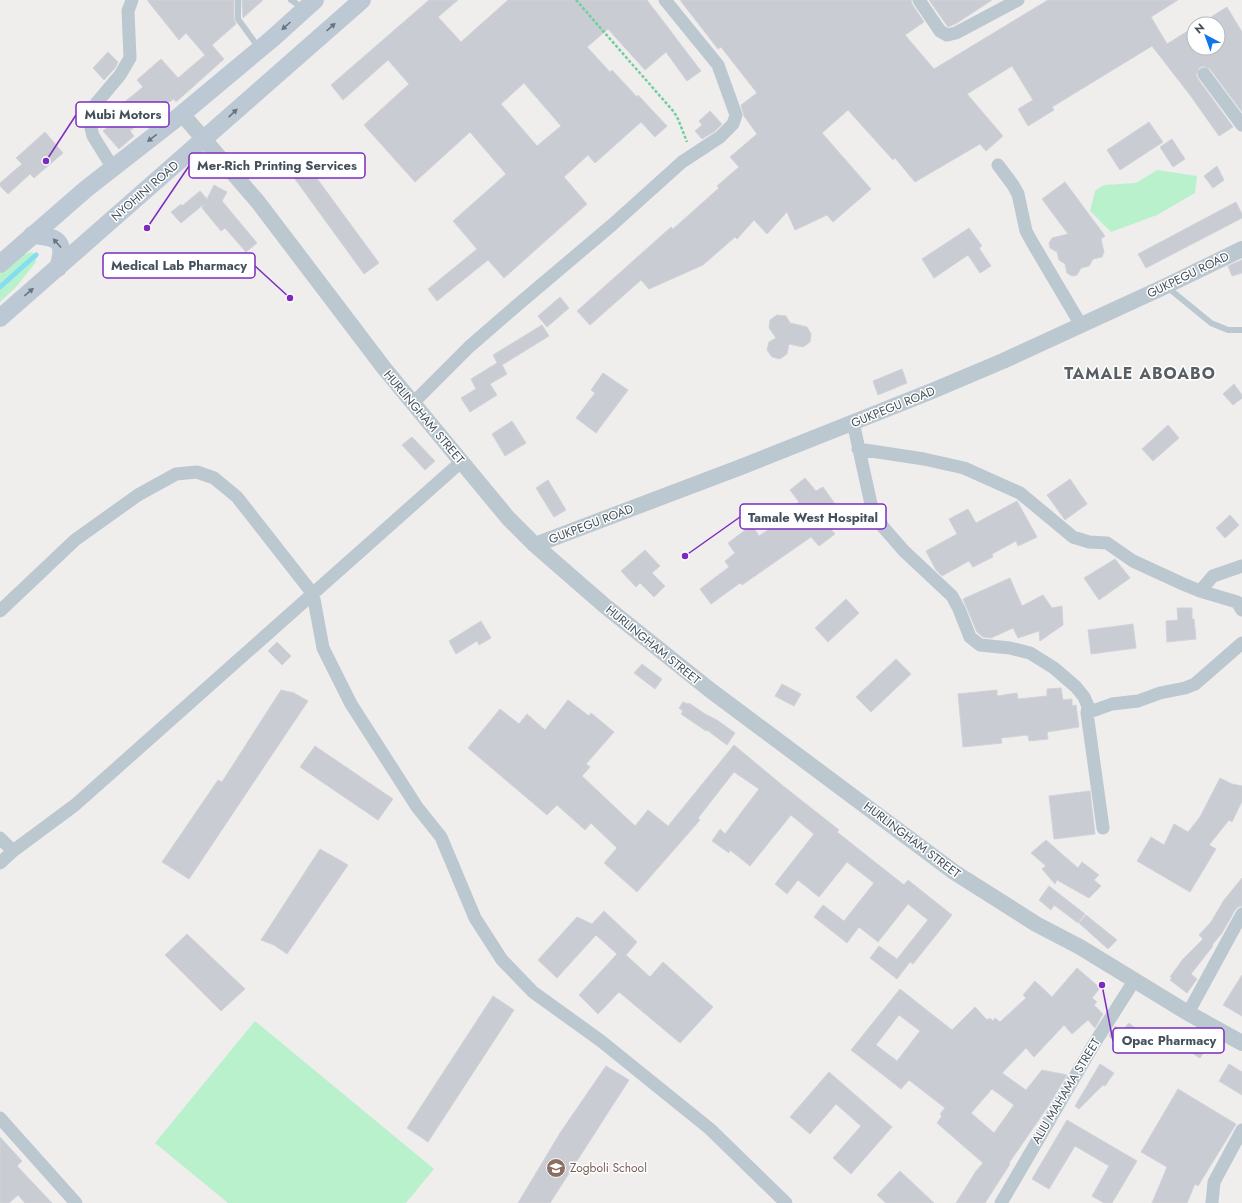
<svg xmlns="http://www.w3.org/2000/svg" width="1242" height="1203" viewBox="0 0 1242 1203" font-family="Jost,sans-serif">
  <style>
    .green { fill: #b8f1cc }
    .lines { fill: none; stroke-linecap: round; stroke-linejoin: round }
    .stream { stroke: #83def0; stroke-width: 5 }
    .building { fill: #c9ccd2; stroke: #d0d3d9; fill-rule: evenodd }
    .path { stroke: #6ed09c; stroke-width: 2.5; stroke-dasharray: 3 2; stroke-linecap: butt }
    .service { stroke: #bcc8d0; stroke-width: 6 }
    .minor { stroke: #bcc8d0; stroke-width: 13 }
    .tertiary { stroke: #bcc8d0; stroke-width: 16 }
    .secondary { stroke: #bcc9d5; stroke-width: 18 }
    .oneway { fill: #687580 }
    .labels { text-anchor: middle; dominant-baseline: central; stroke-width: 3; stroke-linejoin: round; paint-order: stroke }
    .street-label { font-size: 12px; fill: #44515b; stroke: #fff }
    .education-label { font-size: 12px; fill: #785e54; stroke: #fff; text-anchor: start }
    .district-label { font-size: 16px; font-weight: bold; letter-spacing: 1px; fill: #595e62; stroke: #fff }
    .leader { fill: none; stroke: #7b2cbf; stroke-width: 1.5 }
    .callout-dot { fill: #7b2cbf; stroke: #fff; stroke-width: 1.5 }
    .callout { fill: #fff; stroke: #7b2cbf; stroke-width: 1.5 }
    .callout-label { font-size: 13px; text-anchor: middle; font-weight: bold; fill: #44515b }
  </style>
  <rect width="100%" height="100%" fill="#f0eded"/>
  <path class="green" d="M1157,170l40,6 -2,17 -38,22 -46,17 -21,-21 5,-20 9,-6 32,-2z
    M31,252l5,3v7l-20,25 -16,15v-28l23,-19z
    M255,1021l179,148 -28,34h-178l-73,-60z"/>
  <g class="lines">
    <path class="stream" d="M0,287l36,-32"/>
  </g>
  <path class="building" d="M147,0h87v19l2,5 -24,21 12,14 -48,43 -2,-3 -14,9 -1,-2 -29,25 4,5 -15,13 -16,-18 18,-15 -5,-7 27,-22 -6,-7 24,-21 17,19 27,-23 -19,-22 -7,7z
    M242,0h21l-20,18z
    M429,0h29l-20,17 23,25 47,-42h139l54,71 -14,10 -21,-29 -21,18 -37,-41 -21,18 23,25 2,-2 25,27 1,-2 29,31 -12,11 -14,-15 -46,41 -7,-8 -24,22 23,27 -83,74 -16,-18 -51,41 -9,-12 49,-40 -24,-28 53,-47 -36,-42 -55,50 -51,-57 45,-41 -21,-24 -45,40 -12,-15zM524,83l37,43 -24,20 -36,-42z
    M680,0h231l1,4 12,18 -19,13 29,34 114,-69h130l-27,17 16,27 27,-17v21h24v-24h-18l27,-17 15,25v80l-32,-43 -7,-3 -4,2 -3,7 2,4 35,48 -14,9 -29,-41 -38,-49 -100,61 2,3 -26,16 -10,-17 15,-9 -21,-34 -45,28 36,42 -17,15 -6,-7 -65,38 -20,-24 -2,2 -45,-50 -26,23 49,56 -38,33 -6,-7 -32,15 -8,-18 -20,22 -13,-14 -17,19 -2,-2 -32,28 -54,24 -8,-9 -51,45 -13,-14 94,-84 2,2 46,-41 -2,-2 22,-19 -9,-10 27,-23 -13,-18 -3,-11 16,-12 -36,-46 -3,2z
    M929,0h63l-35,23 -9,4z
    M108,52l10,10 -3,6 -11,12 -11,-12z
    M710,111l12,13 -7,7 -13,8 -7,-8 7,-6 -3,-4z
    M1149,122l14,20 -43,28 -13,-20z
    M45,132l18,21 -29,25 -4,-4 -22,20 -8,-8v-3l22,-19 -6,-6z
    M1172,139l13,20 -12,8 -13,-20z
    M302,158l77,105 -15,11 -77,-106z
    M1217,166l7,14 -11,8 -9,-12z
    M1065,182l40,54 -4,3 3,13 -2,5 -9,2 -4,7 -8,2 -4,7 -5,1 -5,-3 -2,-9 -6,-4 -2,-8 -7,-4 -1,-5 3,-5 16,-4 -26,-35z
    M214,185l13,7 -5,9 35,42 -11,9 -21,-24 -4,3 -19,-23 2,-4 -23,19 -10,-11 10,-8 1,2 18,-15 7,8z
    M1236,202l6,12v4l-96,50 -8,-14z
    M969,228l13,18 -3,2 12,18 -11,7 -12,-18 -34,23 -12,-19z
    M1242,260v13l-10,3 -4,-10z
    M560,297l9,11 -22,19 -9,-11z
    M777,315l9,1 4,7 17,4 4,7 -1,8 -7,5 -14,-3 -2,10 -7,5 -8,-2 -5,-7 2,-8 7,-4 -7,-10 1,-8z
    M542,325l7,11 -47,29 5,9 -17,10 7,11 -27,17 -9,-14 15,-9 -5,-10 26,-16 -4,-8z
    M902,369l5,14 -29,12 -5,-14z
    M603,373l25,17 -32,43 -20,-15 19,-25 -4,-3z
    M1234,384l8,11v3l-9,7 -10,-11z
    M512,421l14,22 -21,13 -13,-22z
    M1168,425l11,13 -26,23 -11,-12z
    M412,437l23,24 -10,9 -23,-25z
    M805,478l11,13 7,-4 22,31 -15,10 5,6 -16,12 -8,-9 -69,48 -2,-2 -29,21 -11,-15 29,-22 -4,-6 10,-8 -7,-10 24,-18 7,11 35,-24 -3,-4 8,-6 -9,-12z
    M1070,479l17,25 -22,16 -18,-25z
    M548,480l18,30 -12,7 -18,-29z
    M1017,501l20,36 -19,9 -2,-5 -24,13 1,3 -20,10 -4,-6 -27,15 -6,-6 -10,-19 31,-17 -8,-15 19,-10 8,14z
    M1230,515l9,10 -14,13 -9,-10z
    M645,550l15,16 -8,7 13,13 -11,11 -14,-14 -4,4 -15,-16z
    M1115,559l15,19 -31,22 -15,-22z
    M1010,578l12,28 21,-11 9,13 10,-2 1,19 -23,16 -1,-10 -21,7 -5,-10 -22,10 -8,-1 -6,-5 -14,-33z
    M846,599l13,14 -31,29 -13,-14z
    M1177,608h15v11h2l2,20 -29,3 -1,-21 12,-1z
    M481,621l10,17 -12,7 -2,-4 -21,13 -7,-13z
    M1133,624l3,24 -45,6 -3,-24z
    M277,642l14,14 -9,9 -14,-14z
    M896,659l15,15 -40,38 -15,-15z
    M642,664l20,15 -7,10 -21,-16z
    M782,684l19,10 -7,12 -19,-10z
    M1061,688l2,12 9,-1v7l4,-1 3,22 -32,5 1,7 -19,2 -1,-6 -27,3 1,5 -39,4 -5,-53 39,-4v6l20,-3 1,6 29,-3v-7z
    M281,690l13,3 14,8 -119,178 -27,-17 56,-82 4,2z
    M568,700l21,16 2,-3 23,19 -28,32 4,3 -8,9 53,50 13,-16 20,16 66,-81 48,40 57,45 -2,2 67,53 4,-5 44,35 -39,49 -3,-2 -13,17 -27,-21 9,-12 18,13 31,-39 -20,-16 -30,38 -19,-15 -12,16 -33,-26 9,-12 21,16 30,-38 -27,-21 -28,35 -21,-17 -11,14 -12,-10 39,-50 -23,-19 -41,51 -20,-16 -1,3 -17,-12 8,-12 5,5 34,-45 -25,-17 -36,46 2,2 -63,72 -33,-29 13,-15 -26,-25 -6,7 -28,-25 -10,10 -79,-67 32,-39 19,15 8,-10 18,16z
    M683,702l5,2 1,-1 16,11 12,6 18,13 -8,12 -20,-15 -1,1 -25,-17 2,-3 -4,-3z
    M315,746l78,53 -15,21 -78,-53z
    M1220,778l12,6 10,2v15l-10,21 -3,-2 -20,25 7,4 -26,43 -53,-31 14,-24 13,8 10,-21 14,8 12,-15z
    M1090,791l5,43 -41,5 -5,-43z
    M1046,840l32,28 4,-6 17,13 -5,5 7,6 -12,12 -32,-18 -2,4 -13,-15 4,-3 -15,-13z
    M320,849l28,16 -61,89 -13,-9 -13,-5z
    M1242,878v28l-4,1 -3,3 -13,23 -10,12 1,1 -22,28 6,5 -10,14 -17,-13 2,-2 -2,-1 13,-18 20,-20 -4,-4 12,-13 13,-22z
    M1049,886l36,28 -7,9 -24,-18 -3,5 -12,-10z
    M604,911l33,31 -11,13 24,22 13,-15 50,45 -33,36 -61,-51 -21,22 -19,-19 38,-41 -21,-19 -39,43 -19,-18 39,-43 15,7z
    M1086,915l31,25 -9,9 -29,-26z
    M187,934l58,55 -24,22 -56,-56z
    M1077,968l23,20 -8,10 5,4 -3,3 9,9 -8,14 -7,-8 -16,14 -8,-9 -30,32 -8,-9 -24,25 24,17 16,-20 25,5 -20,33 -38,55 1,1 -25,39h-29l20,-32 7,-8 -46,-40 5,-7 -2,-2 5,-6 -36,-28 -8,9 -50,-39 49,-61 52,41 23,-23 12,13 3,-2 3,3 2,-3 5,4 26,-24 -3,-3 12,-14 17,16zM899,1015l21,16 -23,30 -21,-16zM992,1089l22,16 -20,28 -23,-20z
    M1242,975v41l-19,-11z
    M493,996l21,14 -86,132 -21,-14z
    M1129,1023l13,11 -14,18 -19,-16 6,-10 6,6z
    M1198,1037l11,7 -9,14 -11,-7z
    M1100,1064l14,9 -9,13 -2,-1 -24,24 -4,-3z
    M1229,1064l13,8v23l-23,-14z
    M606,1066l23,14 -79,123h-32l42,-70z
    M829,1072l63,55 -41,47 -18,-16 28,-32 -25,-22 -26,30 -20,-17z
    M1178,1089l58,35 -38,62 -3,-2 -8,19h-35l15,-36 -26,-15z
    M1067,1120l70,41 -25,42h-8l-12,-7 17,-30 -34,-20 -26,43 -17,-10z
    M0,1137l22,24 -5,5 35,37h-27l-7,-8 -9,8h-9z
    M900,1171l34,32h-48l-9,-8z"/>
  <g class="lines">
    <path class="path" d="M576,0l98,112 4,7 9,23"/>
    <path class="service" d="M238,0v19l21,29
      M291,0l12,8
      M1167,287l44,36 17,7h14"/>
    <path class="minor" d="M919,0l21,31 7,4 9,-2 62,-33
      M1204,74l38,51
      M998,165l15,20 5,9 8,37 6,11 49,83
      M113,168l-20,-32 -4,-16 5,-14 26,-31 10,-17 -2,-47 4,-11
      M413,403l56,-56 46,-40 97,-82 70,-63 38,-25 13,-13 3,-9 -18,-50 -53,-65
      M853,422l18,82 12,23 21,24 48,45 7,13 11,28 10,8 30,3 20,5 24,15 22,19 8,10 4,9 -1,7 16,115
      M858,449l66,10 40,9 56,25 53,44 16,5 18,1 26,18 50,23 17,7 37,11 5,8
      M1200,591l13,-15 29,-10
      M0,611l75,-71 63,-45 38,-21 21,-2 17,6 23,19 76,97 10,54 28,56 66,103 24,30 34,81 27,42 31,32 68,49 109,88 76,74
      M1087,713l25,-9 26,-3 22,-8 25,-5 10,-4 47,-41
      M0,838l13,13
      M0,863l13,-12 62,-46 386,-343
      M1188,1013l54,-99
      M0,1118l76,85
      M1001,1203l93,-159 40,-63
      M1212,1203l2,-21 28,-52"/>
    <path class="tertiary" d="M182,114l76,88 126,166 124,150 27,27 70,61 105,84 244,182 82,52 44,23 108,66 54,30
      M535,545l206,-78 191,-76 71,-30 163,-75 76,-37"/>
    <path class="secondary" d="M32,235c25,2 35,5 26,33
      M0,264l86,-75 96,-75 91,-76 42,-38
      M0,318l362,-318"/>
  </g>
  <defs><path id="oneway-solid" d="M-6-.8H1V-3.2L6.5 0L1 3.2V.8H-6Z"/></defs>
  <g class="oneway">
    <use href="#oneway-solid" transform="translate(286 26) rotate(138)"/>
    <use href="#oneway-solid" transform="translate(331 27) rotate(-42)"/>
    <use href="#oneway-solid" transform="translate(233 113) rotate(-43)"/>
    <use href="#oneway-solid" transform="translate(152 138) rotate(142)"/>
    <use href="#oneway-solid" transform="translate(57 243) rotate(-132)"/>
    <use href="#oneway-solid" transform="translate(29 292) rotate(-40)"/>
  </g>
  <defs>
    <symbol id="school-disc" viewBox="-11 -11 22 22"><circle r="9.5" fill="#8d6e63" stroke="#fff"/><path d="M0-5L7-2L0 1L-7-2ZM-4 1L0 2.5L4 1V4Q0 6-4 4Z" fill="#fff"/></symbol>
  </defs>
  <g fill-rule="evenodd">
    <use href="#school-disc" x="545" y="1157" width="22" height="22"/>
  </g>
  <g class="labels">
    <g class="street-label">
      <text transform="translate(145 191) rotate(-41)">NYOHINI ROAD</text>
      <text transform="translate(1188 275) rotate(-26)">GUKPEGU ROAD</text>
      <text transform="translate(893 407) rotate(-22)">GUKPEGU ROAD</text>
      <text transform="translate(424 417) rotate(50)">HURLINGHAM STREET</text>
      <text transform="translate(591 524) rotate(-21)">GUKPEGU ROAD</text>
      <text transform="translate(653 645) rotate(39)">HURLINGHAM STREET</text>
      <text transform="translate(912 840) rotate(37)">HURLINGHAM STREET</text>
      <text transform="translate(1066 1091) rotate(-59)">ALIU MAHAMA STREET</text>
    </g>
    <g class="education-label">
      <text x="570" y="1168">Zogboli School</text>
    </g>
    <g class="district-label">
      <text x="1140" y="373">TAMALE ABOABO</text>
    </g>
  </g>
  <path class="leader" d="M46 161L76 115M147 228L189 166M290 298L255 266M685 556L740 517M1102 985L1113 1041"/>
  <g class="callout-dot">
    <circle cx="46" cy="161" r="4"/>
    <circle cx="147" cy="228" r="4"/>
    <circle cx="290" cy="298" r="4"/>
    <circle cx="685" cy="556" r="4"/>
    <circle cx="1102" cy="985" r="4"/>
  </g>
  <g class="callout">
    <rect x="76" y="102" width="93" height="25" rx="4"/>
    <rect x="189" y="153" width="176" height="25" rx="4"/>
    <rect x="103" y="253" width="152" height="25" rx="4"/>
    <rect x="740" y="504" width="146" height="25" rx="4"/>
    <rect x="1113" y="1028" width="111" height="25" rx="4"/>
  </g>
  <g class="callout-label">
    <text x="123" y="119">Mubi Motors</text>
    <text x="277" y="170">Mer-Rich Printing Services</text>
    <text x="179" y="270">Medical Lab Pharmacy</text>
    <text x="813" y="522">Tamale West Hospital</text>
    <text x="1169" y="1045">Opac Pharmacy</text>
  </g>
  <g transform="translate(1206 36) rotate(319)"><circle r="19" fill="#ffffff" stroke="#b4b9bd"/>
  <path d="M0-3L7 15L0 10L-7 15Z" fill="#1076e7"/>
  <text y="-6" font-size="11" font-weight="bold" text-anchor="middle" fill="#44515b">N</text>
  </g>
</svg>
